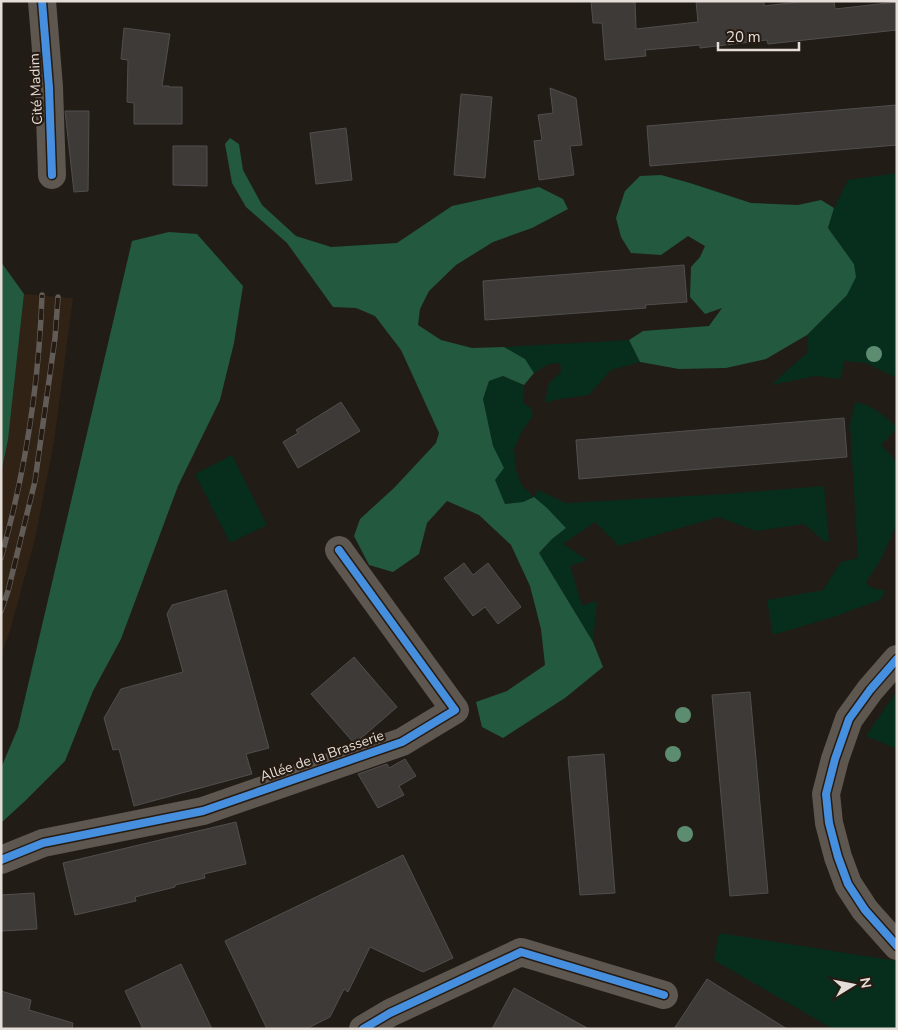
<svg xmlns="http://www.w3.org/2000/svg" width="898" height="1030" viewBox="0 0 898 1030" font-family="'Nunito Sans',sans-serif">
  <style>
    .built { fill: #302215 }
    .green { fill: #072d1d }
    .forest { fill: #22593f }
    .building { fill: #3d3a38; stroke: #514e4e }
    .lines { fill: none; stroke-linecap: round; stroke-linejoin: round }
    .minor { stroke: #5d5750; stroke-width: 28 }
    .rail-casing { stroke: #615c57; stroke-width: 5.5 }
    .rail { stroke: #261b12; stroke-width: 4; stroke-dasharray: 11; stroke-linecap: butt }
    .cycleway-casing { stroke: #261b12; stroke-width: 11 }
    .cycleway { stroke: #468fdf; stroke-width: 8 }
    .tree { fill: #5d8d71 }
    .labels { text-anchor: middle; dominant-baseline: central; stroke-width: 4.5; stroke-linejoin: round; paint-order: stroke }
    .street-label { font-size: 14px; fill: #e5ddd7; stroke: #261b12 }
  </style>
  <rect width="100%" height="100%" fill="#221c16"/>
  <path class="built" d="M24,294l49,4 -19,144 -19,97 -25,92 -9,24v-182l7,-33z"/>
  <path class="green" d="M897,173v205l-31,-15 -22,-2 -3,18 -25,-3 -45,9 37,-33 -1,-17 40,-40 7,-31 -26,-36 6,-20 14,-28z
    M629,340l11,22 -29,8 -22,25 -30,4 -14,4 4,-20 12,-11 -1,-9 -11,1 -15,9 -9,-14 -21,-12z
    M503,376l21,9 -1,18 8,5 2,8 -11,15 -8,18 2,21 6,16 12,11 4,-7 28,13 158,-9 100,-8 5,55 -4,1 -21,-18 -48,7 -38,-14 -99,29 -24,-24 -32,22 24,16 -17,6 12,39 15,-4 -4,41 -54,-89 13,-14 14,-11 -32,-31 -11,5 -18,2 -10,-24 8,-12 -10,-22 -10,-47 6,-18z
    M855,402c17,2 29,14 42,25v2l-16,16 12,12 4,8v59l-17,37 -14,21 3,5 17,4 -6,9 -47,17 -60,18 -6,-35 56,-10 18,-28 17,-4 -8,-133z
    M232,455l35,70 -37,18 -35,-69z
    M897,691v58l-31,-13z
    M719,933l178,28v68h-64l-119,-69z"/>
  <path class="forest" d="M230,138l9,6 4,26 19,35 34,31 35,11 66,-4 55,-37 87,-19 24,12 5,10 -36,19 -39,14 -37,23 -27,26 -9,18 -2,16 23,15 31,8 32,-1 21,12 9,14 -10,12 -21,-9 -14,5 -6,18 10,47 11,22 -9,12 10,24 18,-2 11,-5 13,11 19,20 -14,11 -13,14 54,89 10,25 -38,31 -62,40 -21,-11 -6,-25 31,-11 38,-26 -4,-36 -11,-43 -19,-41 -32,-30 -32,-14 -20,22 -8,31 -26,18 -24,-7 -15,-29 6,-17 34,-31 42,-45 3,-10 -38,-83 -26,-34 -19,-8 -23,-1 -46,-64 -41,-36 -14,-24 -7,-39z
    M661,175l29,8 61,20 47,2 23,-5 13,8 -6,20 26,36 2,13 -9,18 -40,40 -41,24 -40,9 -47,1 -39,-7 -11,-22 14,-9 66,-5 13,-18 -17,6 -15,-17 1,-30 9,-10 5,-11 -17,-10 -27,19 -30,-2 -10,-16 -5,-19 9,-27 15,-15z
    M169,232l28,2 46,52 -9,57 -14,57 -42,86 -57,153 -28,52 -28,70 -40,40 -24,22v-55l17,-40 114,-487z
    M1,262l23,32 -16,146 -7,33z"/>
  <path class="building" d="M591,1h44l1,28 62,-7 -2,-21h68v5l42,-5h28l1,8 62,-7v28l-129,14 -1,-4 -67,8v-3l-55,5 1,6 -41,4 -3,-37h-9z
    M124,28l46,6 -8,52h7v1h13v37h-48v-21l-7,-1 1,-42 -7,-1z
    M550,88l26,10 6,47 -12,1 4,29 -35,5 -5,-39 8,-1 -4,-25 15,-2z
    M461,94l31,3 -7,81 -31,-3z
    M897,105v40l-247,21 -3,-40z
    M65,111h24l-1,80 -14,1z
    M346,128l6,52 -36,4 -6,-51z
    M173,146h34v40l-34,-1z
    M684,265l3,37 -42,3 1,3 -161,12 -2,-39z
    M341,402l19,29 -62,37 -15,-26 15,-9 -2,-3z
    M844,418l3,39 -268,22 -3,-39z
    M464,563l9,12 15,-12 33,44 -23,17 -13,-17 -12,9 -29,-38z
    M226,590l43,158 -23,6 6,20 -118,32 -15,-57 -6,1 -9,-32 17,-29 62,-17 -16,-58 5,-9z
    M354,657l43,50 -38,33 -6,2 -42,-48z
    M750,692l18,201 -38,3 -18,-201z
    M604,754l11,139 -35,2 -12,-138z
    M405,759l11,17 -17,10 5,9 -26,13 -20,-34 29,-10 2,4z
    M236,822l10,42 -42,10 1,4 -30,7v2l-40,10 1,4 -61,14 -12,-52z
    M403,855l50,103 -30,14 -53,-25 -22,45 -4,-3 -14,28 -24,12h-39l-42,-88z
    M34,893l3,36 -36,2v-36z
    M181,964l31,65h-69l-18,-38z
    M707,979l80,50h-113z
    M514,988l75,41h-97z
    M1,991l30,9 -2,10 44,13 -1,6h-71z"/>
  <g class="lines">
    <path class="minor" d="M42,1l7,86 3,88
      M897,659l-27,31 -21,29 -14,40 -9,35 3,29 9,34 10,27 17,26 32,36
      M1,860l42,-17 160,-32 199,-69 53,-32 -116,-160
      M363,1029l27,-16 131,-61 143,43"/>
    <defs>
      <path id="rail" d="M1,558c24,-85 38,-174 41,-263
        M1,611l7,-20 27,-110 20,-143 3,-41"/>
    </defs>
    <use href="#rail" class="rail-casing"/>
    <use href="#rail" class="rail"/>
    <defs>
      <path id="cycleway" d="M42,1l7,86 3,88
        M897,659l-27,31 -21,29 -14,40 -9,35 3,29 9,34 10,27 17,26 32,36
        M1,860l42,-17 160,-32 199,-69 53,-32 -116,-160
        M363,1029l27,-16 131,-61 143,43"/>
    </defs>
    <use href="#cycleway" class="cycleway-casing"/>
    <use href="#cycleway" class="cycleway"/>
  </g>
  <g class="tree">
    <circle cx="874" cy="354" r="8"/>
    <circle cx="683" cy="715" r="8"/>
    <circle cx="673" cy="754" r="8"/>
    <circle cx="685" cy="834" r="8"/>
  </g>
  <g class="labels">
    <g class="street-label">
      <text transform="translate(36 89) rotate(-93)">Cité Madim</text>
      <text transform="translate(322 756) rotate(-19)">Allée de la Brasserie</text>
    </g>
  </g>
  <rect width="898" height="1030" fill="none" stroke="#e5ddd7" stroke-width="5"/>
  <g transform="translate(853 985) rotate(80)" stroke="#261b12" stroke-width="4" paint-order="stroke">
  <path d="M0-4L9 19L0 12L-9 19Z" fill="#e5ddd7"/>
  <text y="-8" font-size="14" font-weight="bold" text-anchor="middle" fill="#e5ddd7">N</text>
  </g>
  <path d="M718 42v8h81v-8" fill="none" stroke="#e5ddd7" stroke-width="2.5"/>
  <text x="726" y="42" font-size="15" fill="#e5ddd7" stroke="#261b12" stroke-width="4" paint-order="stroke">20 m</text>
</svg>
